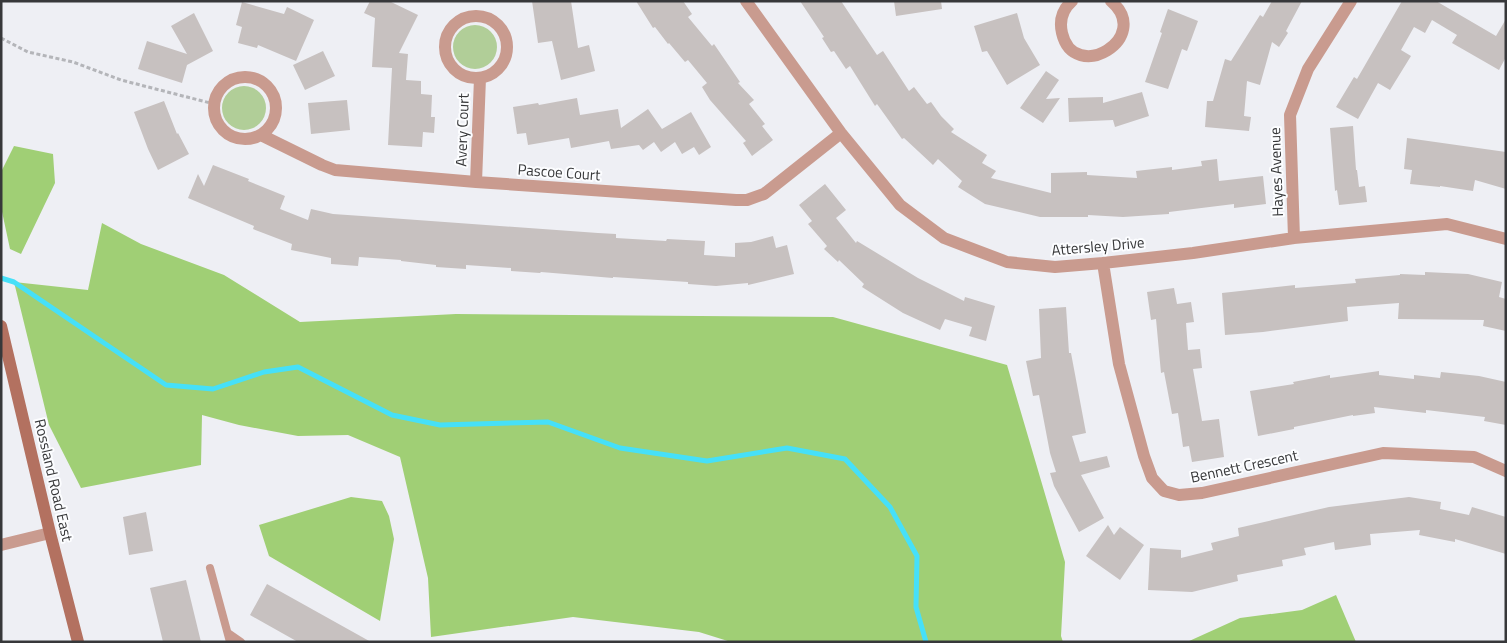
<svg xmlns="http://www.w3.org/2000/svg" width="1507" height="643" viewBox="0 0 1507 643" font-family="'Titillium Web',sans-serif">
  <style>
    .green { fill: #b1ce98 }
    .forest { fill: #a0cf75 }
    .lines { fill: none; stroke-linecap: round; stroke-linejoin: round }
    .stream { stroke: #46e0f8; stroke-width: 5 }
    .building { fill: #c7c1c0 }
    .path { stroke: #b4b5b9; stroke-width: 3; stroke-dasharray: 4 2.5; stroke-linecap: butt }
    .service { stroke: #c99b8f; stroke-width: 8 }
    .minor { stroke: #c99b8f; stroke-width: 12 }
    .secondary { stroke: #b37160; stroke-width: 12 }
    .labels { text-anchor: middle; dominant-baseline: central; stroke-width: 4; stroke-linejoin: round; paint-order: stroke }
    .street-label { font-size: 15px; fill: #37383a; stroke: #fcfdff }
  </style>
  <rect width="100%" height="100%" fill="#eeeff4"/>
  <path class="green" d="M453 47a22 22 0 1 1 44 0a22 22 0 1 1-44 0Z
    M222 108a22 22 0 1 1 44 0a22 22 0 1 1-44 0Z"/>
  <path class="forest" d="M14,146l39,8 2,29 -34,71 -11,-5 -9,-42v-35z
    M102,223l39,21 83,31 76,47 156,-8 377,3 174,48 58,197 -4,74 2,6h-332l-32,-10 -126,-15 -142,20 -3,-59 -28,-121 -52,-22 -50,1 -59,-11 -37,-10 -1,50 -120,23 -32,-63 -35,-143 74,8z
    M351,497l31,4 7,15 5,23 -14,82 -111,-65 -10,-31z
    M1336,595l20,47h-169l53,-24 62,-8z"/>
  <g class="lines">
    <path class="stream" d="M1,278l13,4 152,103 47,4 51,-17 34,-5 94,48 48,10 108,-3 72,26 87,13 80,-13 58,11 45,48 27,49 -1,51 10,35"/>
  </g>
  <path class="building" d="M370,1h19l29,14 -19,38 9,1 -2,26 15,1v13l11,1 -1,22h4l-1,16 -11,-1 -1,15 -34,-2 4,-77 -20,-1 3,-49 -11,-5z
    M532,1h39l7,47 11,-3 6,26 -34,9 -9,-39 -14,2z
    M636,1h47l9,13 -4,3 24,29 2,-2 26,38 -2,1 16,17 -5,4 16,20 -3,2 11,14 -21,16 -9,-13 3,-2 -36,-41 -8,-13 5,-4 -19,-23 -3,2 -16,-19 -1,1 -13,-17 -2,1z
    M800,1h41l36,54 6,-4 26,40 5,-4 13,17 4,-2 10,14 13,13 -3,3 36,23 -5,8 14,8 -5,7 60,15v-20l36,-1v3l50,3 -1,-7 36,-4v3l30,-4 -1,-5 16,-2 2,22 44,-5 3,28 -32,4v-4l-65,8v2l-46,3 -35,-2v2h-48l-55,-13 -27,-17 4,-6 -24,-22 -5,6 -29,-27 -2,1 -25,-35 -2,2 -25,-40 -4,3 -12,-18 -3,1 -9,-14 2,-1z
    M894,1h47l1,8 -46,7z
    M1272,1h30l-16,30 2,2 -9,14 -7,-5 -12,43 -13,-4 -3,35 7,1 -2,14 -44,-4 2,-26h6l12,-42 6,2 29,-46 3,2z
    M1402,1h34l60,35 10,-17v38l-7,13 -47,-27 5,-8 -25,-15 -7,13 -11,-6 -13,23 10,6 -21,34 -12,-7 -20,36 -22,-12 18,-30 3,2z
    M242,2l42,12 3,-7 27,13 -18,41 -38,-16 -1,3 -19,-5 4,-16 -6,-2z
    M1168,9l30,12 -11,30 -5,-2 -14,40 -23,-7 17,-49 -2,-1z
    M194,13l19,38 -26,14 -5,18 -44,-14 9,-28 40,13 -16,-28z
    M1017,13l7,25 16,27 -33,20 -20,-34 -5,1 -8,-26z
    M323,51l12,25 -30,14 -12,-25z
    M1046,71l13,9 -13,19 14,-1 -17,25 -23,-15z
    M1142,92l7,24 -34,11 -2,-7 -44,2 -1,-24 35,-1v6z
    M577,98l3,17 38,-6 3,19 27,-19 14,20 29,-17 20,35 -12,8 -5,-8 -12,7 -7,-12 -14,10 -7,-10 -11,8 -4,-5 -28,4 -2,-8 -38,7 -2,-10 -41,7 -2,-12 -9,1 -4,-27 25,-4 1,2z
    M347,100l3,30 -39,4 -3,-31z
    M164,101l13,33 1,-1 11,21 -31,16 -10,-21 -14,-37z
    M1353,126l3,44h1l2,17 6,-1 2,16 -28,3 -2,-15 -2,1 -5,-63z
    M1407,138l99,14v37l-31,-9 -2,11 -33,-5v1l-30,-3 2,-14 -8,-1z
    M213,165l36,14 -1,2 37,15 -5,13 28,11 3,-11 22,5 29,2 236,17 18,1v4l50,3 1,-2 38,2 -1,14 31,2v-14l16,-1 22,-6 3,12 11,-3 7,29 -46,11v-2l-32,3 -28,-2v-2l-75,-5v1l-72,-6 -1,1 -29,-2v-3l-45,-3v4l-30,-2v-2l-35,-4v-1l-42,-3 -1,9 -27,-2v-6l-40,-8 1,-6 -39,-15 1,-3 -66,-28 10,-24 6,12z
    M825,184l21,26 -10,8 20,25 1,-2 61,37 46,23 1,-4 30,9 -9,35 -17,-5 3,-9 -27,-8 -5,11 -37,-17 -41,-26 2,-3 -25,-24 -1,2 -14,-13 3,-3 -19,-22 4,-3 -13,-16z
    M1425,272l43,2 34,8 -3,15 7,2v32l-23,-5 1,-6 -86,-1 1,-16 -52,4 1,14 -85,11 -38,3 -3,-42 73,-8v3l61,-5 -1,-4 45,-4v-1l25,1z
    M1174,288l3,16 14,-2 3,20 -8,1 2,27 12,-1 2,19 -9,1 9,52 17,-2 5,38 -32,5 -3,-16 -6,1 -5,-34 -6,1 -8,-42 -3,1 -5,-54 -5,1 -4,-28z
    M1066,307l3,46h2l15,80 -14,3 8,26 27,-6 3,11 -29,8 23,43 -25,14 -25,-46 -4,-13 6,-1 -6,-19 -11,-58 -6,1 -7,-35 15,-3 -2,-49z
    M1379,371v4l35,4v-4l26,3 1,-6 38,4 27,6v43l-22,-4 1,-4 -59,-7v3l-52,-6 1,6 -22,3v-1l-59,12v2l-36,7 -8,-45 44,-7 -1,-2 37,-7v3z
    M1409,497l32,5 -1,7 29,6 3,-8 34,10v37l-51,-15v3l-36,-7 1,-5 -50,4 1,11 -36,5 -1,-8 -30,6 2,7 -24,5 1,6 -46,9 1,6 -46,11 -44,-2 2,-42 31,2v8l32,-8 -2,-7 28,-7 -1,-8 91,-21z
    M146,512l7,39 -24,4 -6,-38z
    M1108,525l6,10 6,-8 24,18 -24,35 -34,-24z
    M186,580l15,62h-38l-13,-54z
    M267,584l104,58h-73l-48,-27z"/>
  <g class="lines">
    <path class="path" d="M1,38l27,14 45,10 48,18 93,24"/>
    <path class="service" d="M210,568l20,74
      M228,633l13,9"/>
    <path class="minor" d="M746,1l95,132 59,72 44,33 63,24 48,5 48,-4 90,-10 101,-15 153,-14 59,15
      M1072,1c-9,8 -13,19 -10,32 12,52 92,5 49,-32
      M445 47a31 31 0 1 1 62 0a31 31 0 1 1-62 0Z
      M214 108a31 31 0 1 1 62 0a31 31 0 1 1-62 0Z
      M261,135l61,30 13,5 141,12 260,18h11l17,-6 77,-61
      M476,182l4,-104
      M1294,238l-4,-123 18,-46 43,-68
      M1103,263l16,101 25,92 8,22 12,13 15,4 23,-2 181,-40 91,4 32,14
      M1,545l49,-12"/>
    <path class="secondary" d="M1,326l49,207 28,109"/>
  </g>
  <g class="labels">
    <g class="street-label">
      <text transform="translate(462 130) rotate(-88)">Avery Court</text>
      <text transform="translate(559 172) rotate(4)">Pascoe Court</text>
      <text transform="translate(1276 172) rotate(-92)">Hayes Avenue</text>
      <text transform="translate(1098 246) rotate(-5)">Attersley Drive</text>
      <text transform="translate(1244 466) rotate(-12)">Bennett Crescent</text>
      <text transform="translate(54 480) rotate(77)">Rossland Road East</text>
    </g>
  </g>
  <rect width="1507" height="643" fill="none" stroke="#37383a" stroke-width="5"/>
</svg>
